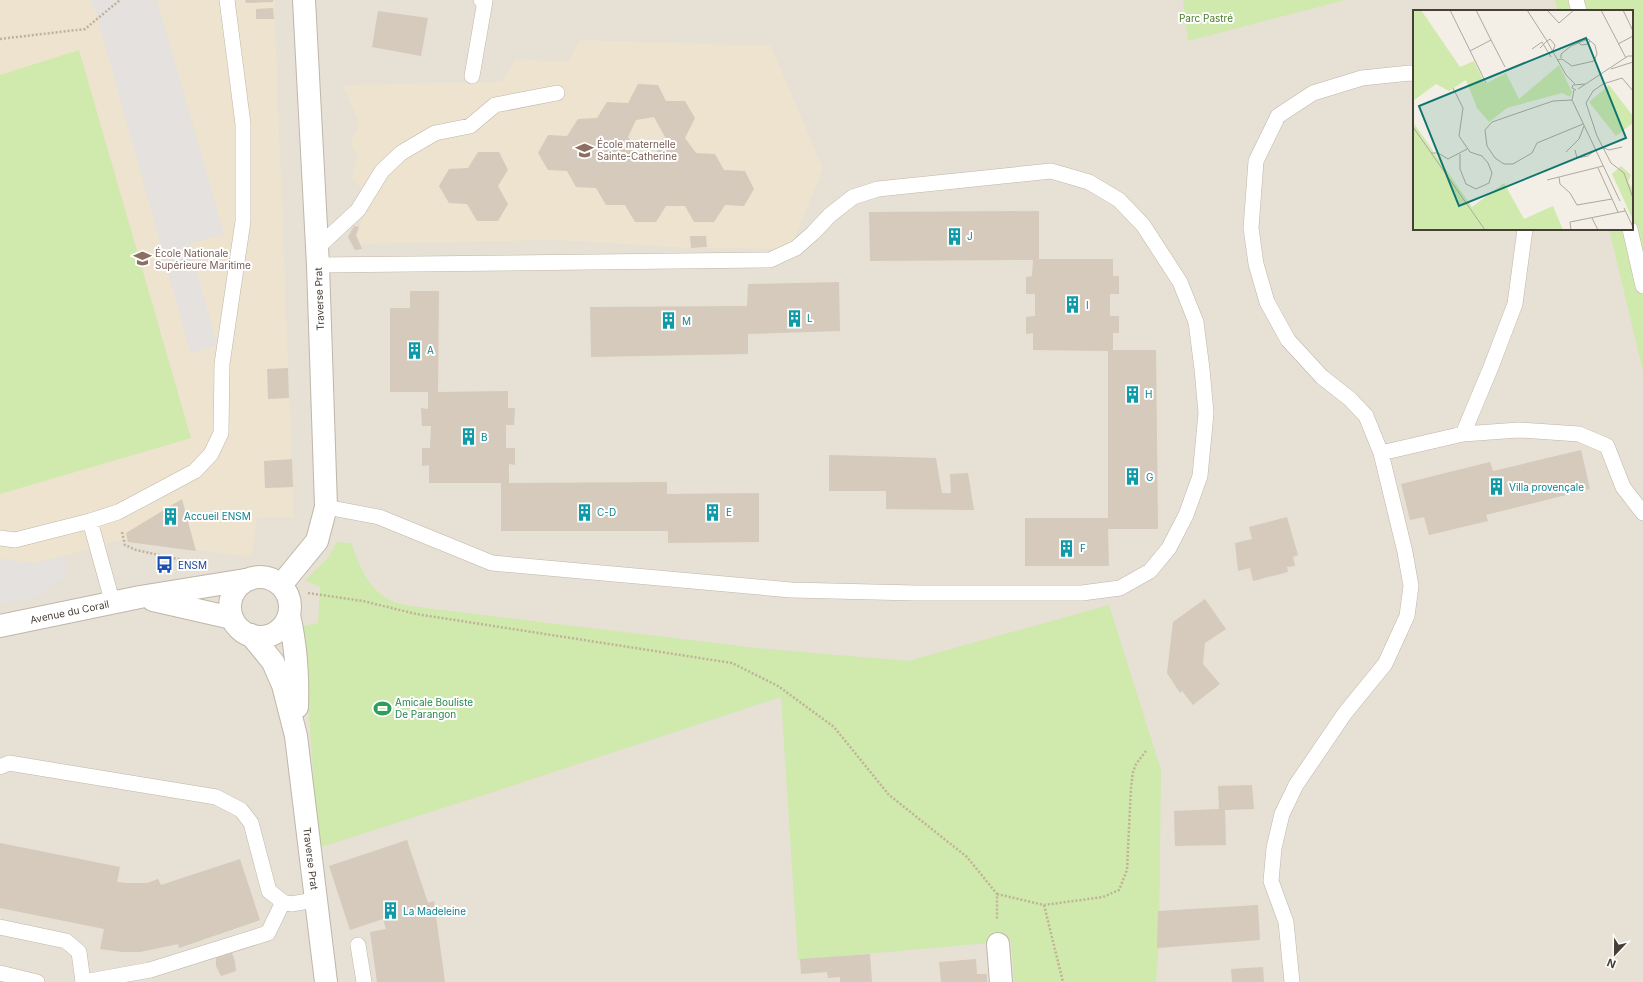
<svg xmlns="http://www.w3.org/2000/svg" width="1643" height="982" viewBox="0 0 1643 982" font-family="Inter,sans-serif">
  <style>
    .residential { fill: #e7e0d4 }
    .education { fill: #ede3cf }
    .green { fill: #d0e9ad }
    .parking { fill: #e4e1de }
    .building { fill: #d5cabb; fill-rule: evenodd }
    .lines { fill: none; stroke-linecap: round; stroke-linejoin: round }
    .lane-casing { stroke: #bfb6a8; stroke-width: 16 }
    .street-casing { stroke: #bfb6a8; stroke-width: 24 }
    .path { stroke: #c1b199; stroke-width: 2.5; stroke-dasharray: 2 2; stroke-linecap: butt }
    .lane { stroke: #fff; stroke-width: 15 }
    .street { stroke: #fff; stroke-width: 22 }
    .labels { text-anchor: middle; dominant-baseline: central; stroke-width: 4; stroke-linejoin: round; paint-order: stroke }
    .park-label { font-size: 10px; fill: #497a26; stroke: #fff }
    .education-label { font-size: 10px; fill: #785e54; stroke: #fff; text-anchor: start }
    .culture-label { font-size: 10px; fill: #0d838f; stroke: #fff; text-anchor: start }
    .street-label { font-size: 10px; fill: #463f35; stroke: #fff }
    .transit-label { font-size: 10px; fill: #164399; stroke: #fff; text-anchor: start }
    .leisure-label { font-size: 10px; fill: #27864d; stroke: #fff; text-anchor: start }
    .inset-road { fill: none; stroke: #aea99f; stroke-width: 1 }
    .view { fill: #0f766e; fill-opacity: 0.15; stroke: #0f766e; stroke-width: 2 }
    .inset-edge { fill: none; stroke: #463f35; stroke-width: 2 }
  </style>
  <rect width="100%" height="100%" fill="#f3efe6"/>
  <path class="residential" d="M0,0h1619l2,11h-207v218h218l11,-118v871h-1643z"/>
  <path class="education" d="M0,0h274l20,517 -37,1 -4,32 -2,5 -5,1 -118,-14 -1,-3 -91,24 -36,-4z
    M580,40l191,6 52,123 -33,80 -99,-1 -137,-8 -194,4 -4,-9 8,-21 -12,-8 9,-18 -9,-10 6,-22 -8,-11 9,-22 -16,-38 159,-3 13,-23 53,3z"/>
  <path class="green" d="M1183,0h162l-157,41z
    M1555,0h88v371l-34,-142h23v-218h-74z
    M79,50l112,388 -191,56v-419z
    M337,542l14,1c10,25 16,47 43,59 9,4 21,4 31,6l332,40 151,13 201,-56 52,165 -2,170 -3,42h-142l-3,-41 -213,19 -17,-263 -291,96 -172,55 -15,-222 15,-3 2,-36 -15,-7 23,-22z"/>
  <path class="parking" d="M92,0h65l67,234 -35,10 28,101 -26,9 -95,-342 -4,-6z
    M63,556l4,18 -27,22 -40,8v-45l37,4z"/>
  <path class="building" d="M245,0h28v2l-27,1z
    M273,8l1,11h-18v-10z
    M378,11l50,7 -7,38 -49,-9z
    M638,84l20,1 8,16h19l10,17 -10,20 11,15 19,1 9,16 21,1 9,18 -10,17 -19,-1 -11,17h-20l-9,-16h-19l-10,16h-21l-10,-17h-19l-10,-17 -20,-1 -9,-16 -19,-1 -10,-17 10,-18 19,1 11,-17 19,-1 10,-16 21,1zM654,117l11,20 -9,16h-19l-9,-16 8,-17z
    M478,152h21l9,18 -10,16 10,18 -10,17h-21l-10,-17 -18,-1 -10,-17 10,-17 19,-1z
    M1039,211v48h74v17h6v18h-9v22h9v17h-6v17h43l2,179h-50l1,37h-84v-48h83v-167l-75,-1v-17l-7,1v-17l9,-1v-22h-9v-17l6,-1 1,-16 -163,1 -1,-49z
    M354,226l5,1 -3,8 6,14 -7,1 -7,-13z
    M690,236h16l1,11 -16,1z
    M839,282l1,49 -92,3v20l-157,3 -1,-50 157,-1 1,-22z
    M410,291h29l-1,101 70,-1v17h7l-1,17h-8v23h9v17l-6,-1v19l158,-1v12l92,-1v49l-91,1v-12h-167v-48h-72v-18l-7,1v-18h8l1,-22h-9l-1,-18 7,1v-17h-38v-84h20z
    M288,368l1,30 -21,1 -1,-30z
    M1581,450l9,39 -104,26 2,6 -59,14 -5,-18 -14,3 -9,-36 89,-22 3,9z
    M829,455l107,3 6,35h9l-1,-19 18,-1 6,37 -88,-1v-18h-57z
    M292,459l1,28 -28,1 -1,-27z
    M182,499l14,52 -68,-9 -2,-9z
    M1287,517l11,38 -5,2 2,9 -8,1 1,5 -35,9 -3,-13 -12,3 -3,-28 17,-4 -3,-12z
    M1205,599l21,30 -21,14 -2,21 17,20 -27,21 -11,-14 -2,2 -13,-20 6,-51z
    M1252,785l2,24 -29,1 1,35 -51,1 -1,-35 45,-2 -1,-23z
    M407,840l21,63 6,-2 11,81h-68l-7,-50 16,-3 -3,-10 -33,11 -21,-64z
    M0,843l120,24 -3,15 10,1h20l11,-4 3,6 79,-26 20,61 -81,28 -1,-4 -38,8h-18l-22,-3 4,-20 -104,-21z
    M1258,905l2,35 -103,8 1,-37z
    M232,953l3,8 1,10 -15,5 -5,-10v-8z
    M870,954l2,28h-32v-5l-12,1 -1,-6 -26,2 -1,-15z
    M976,959l1,15h10v8h-46l-2,-20z
    M1263,967l1,15h-32l-1,-13z"/>
  <g class="lines">
    <defs>
      <path id="lane" d="M1576,0l3,11
        M472,76l13,-75 -4,-1
        M1630,229l13,57
        M317,248l41,-38 24,-39 19,-18 34,-20 35,-7 25,-21 62,-12
        M318,265l452,-5 26,-12 17,-15 17,-18 23,-18 25,-8 173,-18 38,11 30,18 24,25 37,57 16,40 6,47 4,44 -6,63 -14,39 -17,33 -19,23 -30,17 -38,5h-167l-124,-3 -299,-27 -113,-46 -53,-10
        M1463,434l28,-67 24,-63 10,-75
        M1381,453l82,-19 56,-4 60,4 28,12 16,41 20,26
        M90,521l23,83
        M0,538l15,2 75,-19 28,-9 77,-41 16,-17 10,-21 1,-69 21,-143v-97l-16,-124
        M0,767l9,-4 207,34 25,13 10,13 18,68 14,11 8,2 24,-4
        M0,927l66,14 13,11 4,30
        M358,945l6,37
        M0,973l37,9
        M84,982l66,-12 118,-37 15,-31
        M1292,982l-6,-60 -15,-41 3,-33 8,-34 14,-29 49,-72 40,-49 22,-48 4,-30 -6,-34 -24,-99 -15,-37 -16,-17 -28,-22 -34,-37 -21,-38 -11,-38 -5,-36 5,-67 22,-45 35,-23 49,-15 48,-5 4,1"/>
      <g id="street">
        <circle cx="260" cy="607" r="30"/>
        <path d="M281,585l36,-44 9,-34 -8,-242 -14,-265"/>
        <path d="M153,600l79,18"/>
        <path d="M289,615c7,30 9,61 8,92"/>
        <path id="s1" d="M0,626l140,-29 105,-17"/>
        <path id="s2" d="M251,635l22,27 10,23 13,51 30,246"/>
        <path d="M998,944l3,38"/>
      </g>
    </defs>
    <use href="#lane" class="lane-casing"/>
    <use href="#street" class="street-casing"/>
    <path class="path" d="M0,39l85,-10 35,-29
      M122,532l3,13 11,5 55,12
      M308,593l55,8 53,13 316,49 46,23 56,41 55,68 78,62 30,37v25
      M997,894l47,11 59,-8 16,-7 8,-20 4,-83 2,-15 3,-8 10,-13
      M1044,905l19,77"/>
    <use href="#lane" class="lane"/>
    <use href="#street" class="street"/>
  </g>
  <defs>
    <symbol id="school-bare" viewBox="-9 -9 18 18"><path d="M0-5L7-2L0 1L-7-2ZM-4 1L0 2.5L4 1V4Q0 6-4 4Z" fill="#8d6e63" stroke="#fff" stroke-width="2.5" paint-order="stroke"/></symbol>
    <symbol id="building-bare" viewBox="-9 -9 18 18"><path d="M-4-6H4V6H1V3H-1V6H-4ZM-2.5-4.3h1.7v1.8h-1.7ZM.8-4.3h1.7v1.8H.8ZM-2.5-1h1.7V.8h-1.7ZM.8-1h1.7V.8H.8Z" fill="#0f9aa8" stroke="#fff" stroke-width="2.5" paint-order="stroke"/></symbol>
    <symbol id="university-bare" viewBox="-9 -9 18 18"><path d="M0-5L7-2L0 1L-7-2ZM-4 1L0 2.5L4 1V4Q0 6-4 4Z" fill="#8d6e63" stroke="#fff" stroke-width="2.5" paint-order="stroke"/></symbol>
    <symbol id="bus-bare" viewBox="-9 -9 18 18"><path d="M-5-6H5V4H4V6H2V4H-2V6H-4V4H-5ZM-3.5-4V0h7V-4ZM-3.5 1.2v1.5H-2V1.2ZM2 1.2v1.5H3.5V1.2Z" fill="#1a4fb4" stroke="#fff" stroke-width="2.5" paint-order="stroke"/></symbol>
    <symbol id="stadium-bare" viewBox="-9 -9 18 18"><path d="M0-5a6.5 5 0 1 0 0 10a6.5 5 0 1 0 0-10ZM-3.5-1.8h7v3.6h-7Z" fill="#2e9e5b" stroke="#fff" stroke-width="2.5" paint-order="stroke"/></symbol>
  </defs>
  <g fill-rule="evenodd">
    <use href="#school-bare" x="572" y="138" width="25" height="25"/>
    <use href="#building-bare" x="942" y="224" width="25" height="25"/>
    <use href="#university-bare" x="130" y="246" width="25" height="25"/>
    <use href="#building-bare" x="1060" y="292" width="25" height="25"/>
    <use href="#building-bare" x="782" y="306" width="25" height="25"/>
    <use href="#building-bare" x="656" y="308" width="25" height="25"/>
    <use href="#building-bare" x="402" y="338" width="25" height="25"/>
    <use href="#building-bare" x="1120" y="382" width="25" height="25"/>
    <use href="#building-bare" x="456" y="424" width="25" height="25"/>
    <use href="#building-bare" x="1120" y="464" width="25" height="25"/>
    <use href="#building-bare" x="1484" y="474" width="25" height="25"/>
    <use href="#building-bare" x="572" y="500" width="25" height="25"/>
    <use href="#building-bare" x="700" y="500" width="25" height="25"/>
    <use href="#building-bare" x="158" y="504" width="25" height="25"/>
    <use href="#building-bare" x="1054" y="536" width="25" height="25"/>
    <use href="#bus-bare" x="152" y="552" width="25" height="25"/>
    <use href="#stadium-bare" x="370" y="696" width="25" height="25"/>
    <use href="#building-bare" x="378" y="898" width="25" height="25"/>
  </g>
  <g class="labels">
    <g class="park-label">
      <text x="1206" y="18">Parc Pastré</text>
    </g>
    <g class="education-label">
      <text x="597" y="144">École maternelle<tspan x="597" dy="12">Sainte-Catherine</tspan></text>
      <text x="155" y="253">École Nationale<tspan x="155" dy="12">Supérieure Maritime</tspan></text>
    </g>
    <g class="culture-label">
      <text x="967" y="236">J</text>
      <text x="1086" y="305">I</text>
      <text x="807" y="318">L</text>
      <text x="682" y="321">M</text>
      <text x="427" y="350">A</text>
      <text x="1145" y="394">H</text>
      <text x="481" y="437">B</text>
      <text x="1146" y="477">G</text>
      <text x="1509" y="487">Villa provençale</text>
      <text x="597" y="512">C-D</text>
      <text x="726" y="512">E</text>
      <text x="184" y="516">Accueil ENSM</text>
      <text x="1080" y="548">F</text>
      <text x="403" y="911">La Madeleine</text>
    </g>
    <g class="street-label">
      <text transform="translate(319 299) rotate(-92)">Traverse Prat</text>
      <text stroke="none"><textPath href="#s1" startOffset="71">Avenue du Corail</textPath></text>
      <text stroke="none"><textPath href="#s2" startOffset="236">Traverse Prat</textPath></text>
    </g>
    <g class="transit-label">
      <text x="178" y="565">ENSM</text>
    </g>
    <g class="leisure-label">
      <text x="395" y="702">Amicale Bouliste<tspan x="395" dy="12">De Parangon</tspan></text>
    </g>
  </g>
  <g transform="translate(1413 10)">
    <rect width="220" height="220" fill="#f3efe6"/>
    <path d="M0,0h8l39,57 14,-6 11,23 21,-11 13,26 40,-34 13,27 -2,5 -8,-4 -55,15 -18,14 -12,-14 -11,-28 -17,11 -13,-7 -23,17zM196,75l24,31v7l-17,13 -27,-34zM0,112l59,85 32,-24 20,36 29,-13 10,24h-150zM208,156l10,9 -3,7 5,7v31l-21,-46z" fill="#d0e9ad"/>
    <path class="inset-road" d="M37,0l36,73M114,0l20,31 3,-2 5,6 -2,6M134,0l12,13 15,-13M188,0l25,48M210,0l10,21M78,30l14,27M165,32l3,3 7,-1 2,-3M205,34l15,-8M127,38l7,-7 19,34 9,9M119,39l10,-7 9,15M57,41l21,-11 -15,-30M144,50l5,-1 10,7 22,-5 3,-7 -2,-9 -7,-6 -17,7 -10,8v4M198,59l22,-7M40,78l10,20 -4,28 11,16 12,4 6,7 4,10 -3,10 -13,6 -10,-5 -6,-15v-15M165,79l50,-33h5M161,80l-2,10 48,101M163,80l-4,-2 1,-3 12,-1M220,81l-11,-13 -19,6 -10,7 -7,12 11,33 14,27 13,10 9,25M159,90l-19,1 -61,21 -7,8 2,16 8,12 9,6h9l19,-11 5,-10 46,-19M0,117l72,103M191,138l5,2 13,-3M162,140l2,8 11,-2 7,-6M153,142l13,-13 5,-13M18,143h7l10,6 19,-10M185,158l20,44M146,167l1,7 10,9 7,12 35,-6M134,170l56,-14M211,198l9,19M179,208l6,12M158,220l-1,-8 55,-11"/>
    <path class="view" d="M173,28l40,100 -167,68 -40,-100z"/>
    <rect width="220" height="220" class="inset-edge"/>
  </g>
  <g transform="translate(1615 954) rotate(202)" stroke="#ffffff" stroke-width="3" paint-order="stroke">
  <path d="M0-3L7 15L0 10L-7 15Z" fill="#463f35"/>
  <text y="-6" font-size="11" font-weight="bold" text-anchor="middle" fill="#463f35">N</text>
  </g>
</svg>
